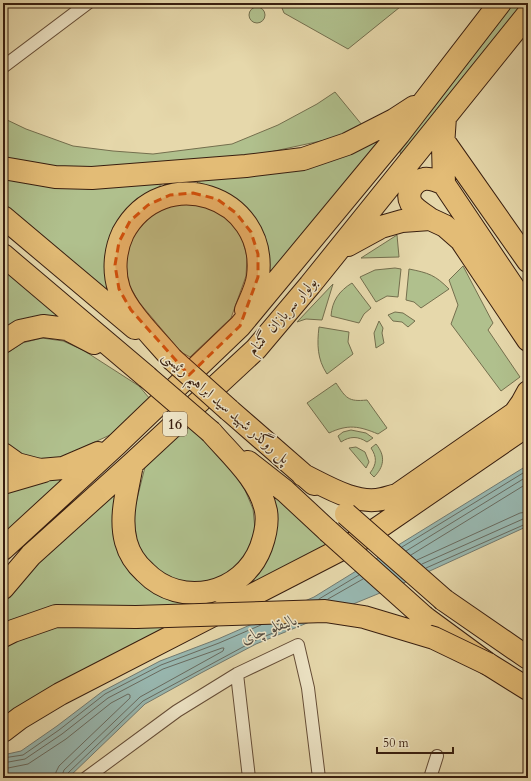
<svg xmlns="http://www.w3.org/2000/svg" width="531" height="781" viewBox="0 0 531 781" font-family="Cardo,Amiri,serif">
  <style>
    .green { fill: #b0c08d; stroke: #746f4e }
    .water { fill: #98b8b1; stroke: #727a70 }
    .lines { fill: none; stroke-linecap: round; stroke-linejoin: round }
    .shore { stroke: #686b60; stroke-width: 1 }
    .street-casing { stroke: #644c36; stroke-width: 14 }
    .highway-casing { stroke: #381e0f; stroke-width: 24 }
    .street { stroke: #efe6c8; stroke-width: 12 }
    .highway { stroke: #e3bc76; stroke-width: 22 }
    .highway-bridge-casing { stroke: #381e0f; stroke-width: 24; stroke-linecap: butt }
    .highway-bridge { stroke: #e3bc76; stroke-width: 22 }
    .marked { fill: #ce500c; fill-opacity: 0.2; stroke: #ce500c; stroke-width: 3; stroke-dasharray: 8 5; stroke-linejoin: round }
    .labels { text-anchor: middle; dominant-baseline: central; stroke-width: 3; stroke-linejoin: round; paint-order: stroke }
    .shield { fill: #efe6c8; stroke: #6f5a46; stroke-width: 1 }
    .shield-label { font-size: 14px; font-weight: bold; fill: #381e0f }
    .street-label { font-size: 15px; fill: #381e0f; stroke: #efe6c8 }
    .water-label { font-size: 16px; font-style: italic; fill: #554c40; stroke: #efe6c8 }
  </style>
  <rect width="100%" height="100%" fill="#e6d8ab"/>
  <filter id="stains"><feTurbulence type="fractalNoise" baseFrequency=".005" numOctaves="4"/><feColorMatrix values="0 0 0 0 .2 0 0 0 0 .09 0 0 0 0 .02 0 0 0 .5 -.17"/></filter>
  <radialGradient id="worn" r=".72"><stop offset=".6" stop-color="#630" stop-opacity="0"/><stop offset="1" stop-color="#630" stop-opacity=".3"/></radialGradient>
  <path class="green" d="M280,3h125l-57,46 -64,-36z
    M514,3h12l-37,50 -88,103 -1,-4 11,-19 18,-19z
    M249 15a8 8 0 1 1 16 0a8 8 0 1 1-16 0Z
    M335,92l32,39 -111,24 -167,15 -65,-7 -21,-6v-39l23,11 47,17 40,5 40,3 79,-10 46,-19 39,-21z
    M382,139l-117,145 1,-32 -70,-71 110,-12 47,-16z
    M3,177l162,3 -9,10 -14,7 -20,19 -13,26 7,60 -113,-94z
    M175,204h21l19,6 16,12 11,16 5,19 -1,19 -15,42 -41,39 -9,-5 -43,-51 -10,-18 -3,-20 4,-21 10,-18 16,-13z
    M397,235l2,22 -38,1z
    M3,263l67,57 -67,11z
    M463,266l30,57 -5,7 32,47 -19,14 -50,-67 7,-19 -9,-25z
    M395,268l6,1 -3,28 -11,-1 -11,6 -16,-25 15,-7z
    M409,269c20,4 26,6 40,20l-28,19 -7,-6 -8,-2z
    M352,283l19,25 -7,6 -5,9 -28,-7c1,-15 8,-25 21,-33z
    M333,284l-11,36 -16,-1 -9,3z
    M395,312l8,1 12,8 -7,6 -6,-5 -9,-1 -5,-6z
    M379,321l4,7 -1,5 2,10 -8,5 -2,-15z
    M319,327l30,5 -1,10 5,12 -26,20c-10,-15 -10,-30 -8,-47z
    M42,338l21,3 20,9 56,36 11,13 -40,36 -50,23 -20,2 -19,-5 -18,-13v-86l19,-13z
    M336,383c10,15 12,19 31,17l20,28 -9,6c-19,-8 -30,-10 -49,-1l-22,-30z
    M190,425l45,49 10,16 8,19 2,20 -6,20 -12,17 -17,12 -20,6 -20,-1 -19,-8 -15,-13 -9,-17 -4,-19 2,-19 10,-40z
    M351,430l15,3 7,5 -6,4c-9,-6 -17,-6 -26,0l-3,-6 5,-4z
    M376,444c10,12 8,23 -2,33l-4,-4c7,-9 7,-16 1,-25z
    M356,447l9,5 4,10 -3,6 -17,-20z
    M3,461l77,6 -77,68z
    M262,484l75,63 -114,59 -220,20v-22l35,-40 84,-77 24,100 100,-8z
    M58,625h120l-175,97v-74l15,-9z"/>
  <path class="water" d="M528,465v61l-131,60 -141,58 -55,29 -56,31 -77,74h-65v-23l18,-4 36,-25 46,-35 57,-30 58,-22 96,-42z"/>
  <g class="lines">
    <path class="shore" d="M402,547l126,-77
      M406,551l122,-75
      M411,555l117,-72
      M417,560l103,-47 8,-1
      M422,564l101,-45 5,-1
      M426,568l102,-45
      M319,599l40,-24
      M328,599l35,-20
      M3,758l20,-3 36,-25 46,-36 56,-29 58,-22 42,-18
      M3,763l22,-4 37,-25 46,-36 55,-29 59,-21h2l-1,3 -83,46 -76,73 -3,8
      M3,769l25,-5 38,-25 45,-36 17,-9 2,1v3l-71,68 -3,6 -1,6
      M66,778l2,-5 75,-72 111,-60 40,-17"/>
    <defs>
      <path id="street" d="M3,67l85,-64
        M237,674l12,104
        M86,778l91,-67 60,-37 61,-29 10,43 11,90
        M430,778l7,-22"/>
      <path id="highway" d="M445,117l-2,29 1,38 84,125
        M443,140l85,121
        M3,168l52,9 37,1 154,-12 57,-7 44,-15 47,-24 20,-13
        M3,217l132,111
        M430,219c-6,-5 -15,-9 -19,-16 -5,-10 2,-22 13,-24 7,-1 14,2 20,5
        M348,245l33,-18 21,-6 28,-2 15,7 16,14 67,100
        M3,255l144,122
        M3,342l17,-11 23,-5 24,3 27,14
        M172,359c-16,-19 -45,-47 -53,-70 -6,-18 -4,-39 4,-56 39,-72 145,-38 135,43 -1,11 -8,24 -12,34
        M229,410l85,74
        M3,454l14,10 23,6 23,-2 35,-15
        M248,462l37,29 43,40
        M132,464c-4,25 -13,52 -6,78 3,11 10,22 19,30 36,37 98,23 116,-25 4,-11 7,-24 5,-36 -6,-31 -35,-56 -55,-79
        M303,475c23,11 52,30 79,24 5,-1 10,-3 15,-4l118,-82 7,-10 6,-11
        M3,483l41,-12
        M3,549l113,-104 124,-119 159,-192 101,-131
        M3,588l28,-33 101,-91 124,-115 54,-64 218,-271
        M444,600l84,58
        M424,617l64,47 40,25
        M3,636l10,-5 43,-15 80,1
        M3,731l17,-13 40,-24 305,-157 163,-112"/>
    </defs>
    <use href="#street" class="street-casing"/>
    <use href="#highway" class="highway-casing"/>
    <use href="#street" class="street"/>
    <use href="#highway" class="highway"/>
    <defs>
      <path id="highway-bridge" d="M172,359l57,51
        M147,377l64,55
        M346,514l98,86
        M328,531l96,86
        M136,617l189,-6 39,6 70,21 54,26"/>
    </defs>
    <use href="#highway-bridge" class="highway-bridge-casing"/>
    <use href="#highway-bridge" class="highway-bridge"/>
  </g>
  <path class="marked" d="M193,193l24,6 19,14 15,19 7,22v23l-18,49 -51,49 -58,-65 -12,-21 -4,-24 4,-23 11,-21 18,-16 22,-10z"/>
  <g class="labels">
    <rect class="shield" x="163" y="412" width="24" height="24" rx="3"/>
    <g class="shield-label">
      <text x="175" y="424">16</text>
    </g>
    <g class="street-label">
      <text transform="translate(282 316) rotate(-49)">بولوار سربازان گمنام</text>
      <text transform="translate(226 407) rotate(41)">پل روگذر شهید سید ابراهیم رئیسی</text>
    </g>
    <g class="water-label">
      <text transform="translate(269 629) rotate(-20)">بالیقلو چای</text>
    </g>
  </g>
  <rect width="531" height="781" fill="none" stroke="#e6d8ab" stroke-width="16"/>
  <rect x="4" y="4" width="523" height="773" fill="none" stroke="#381e0f" stroke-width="2"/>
  <rect x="8" y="8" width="515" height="765" fill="none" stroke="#381e0f"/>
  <path d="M377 747v6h76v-6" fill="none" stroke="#381e0f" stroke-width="2"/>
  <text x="383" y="747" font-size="12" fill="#381e0f" stroke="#efe6c8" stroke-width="3" paint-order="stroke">50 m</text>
  <rect width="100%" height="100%" filter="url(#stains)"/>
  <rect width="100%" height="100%" fill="url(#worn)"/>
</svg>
